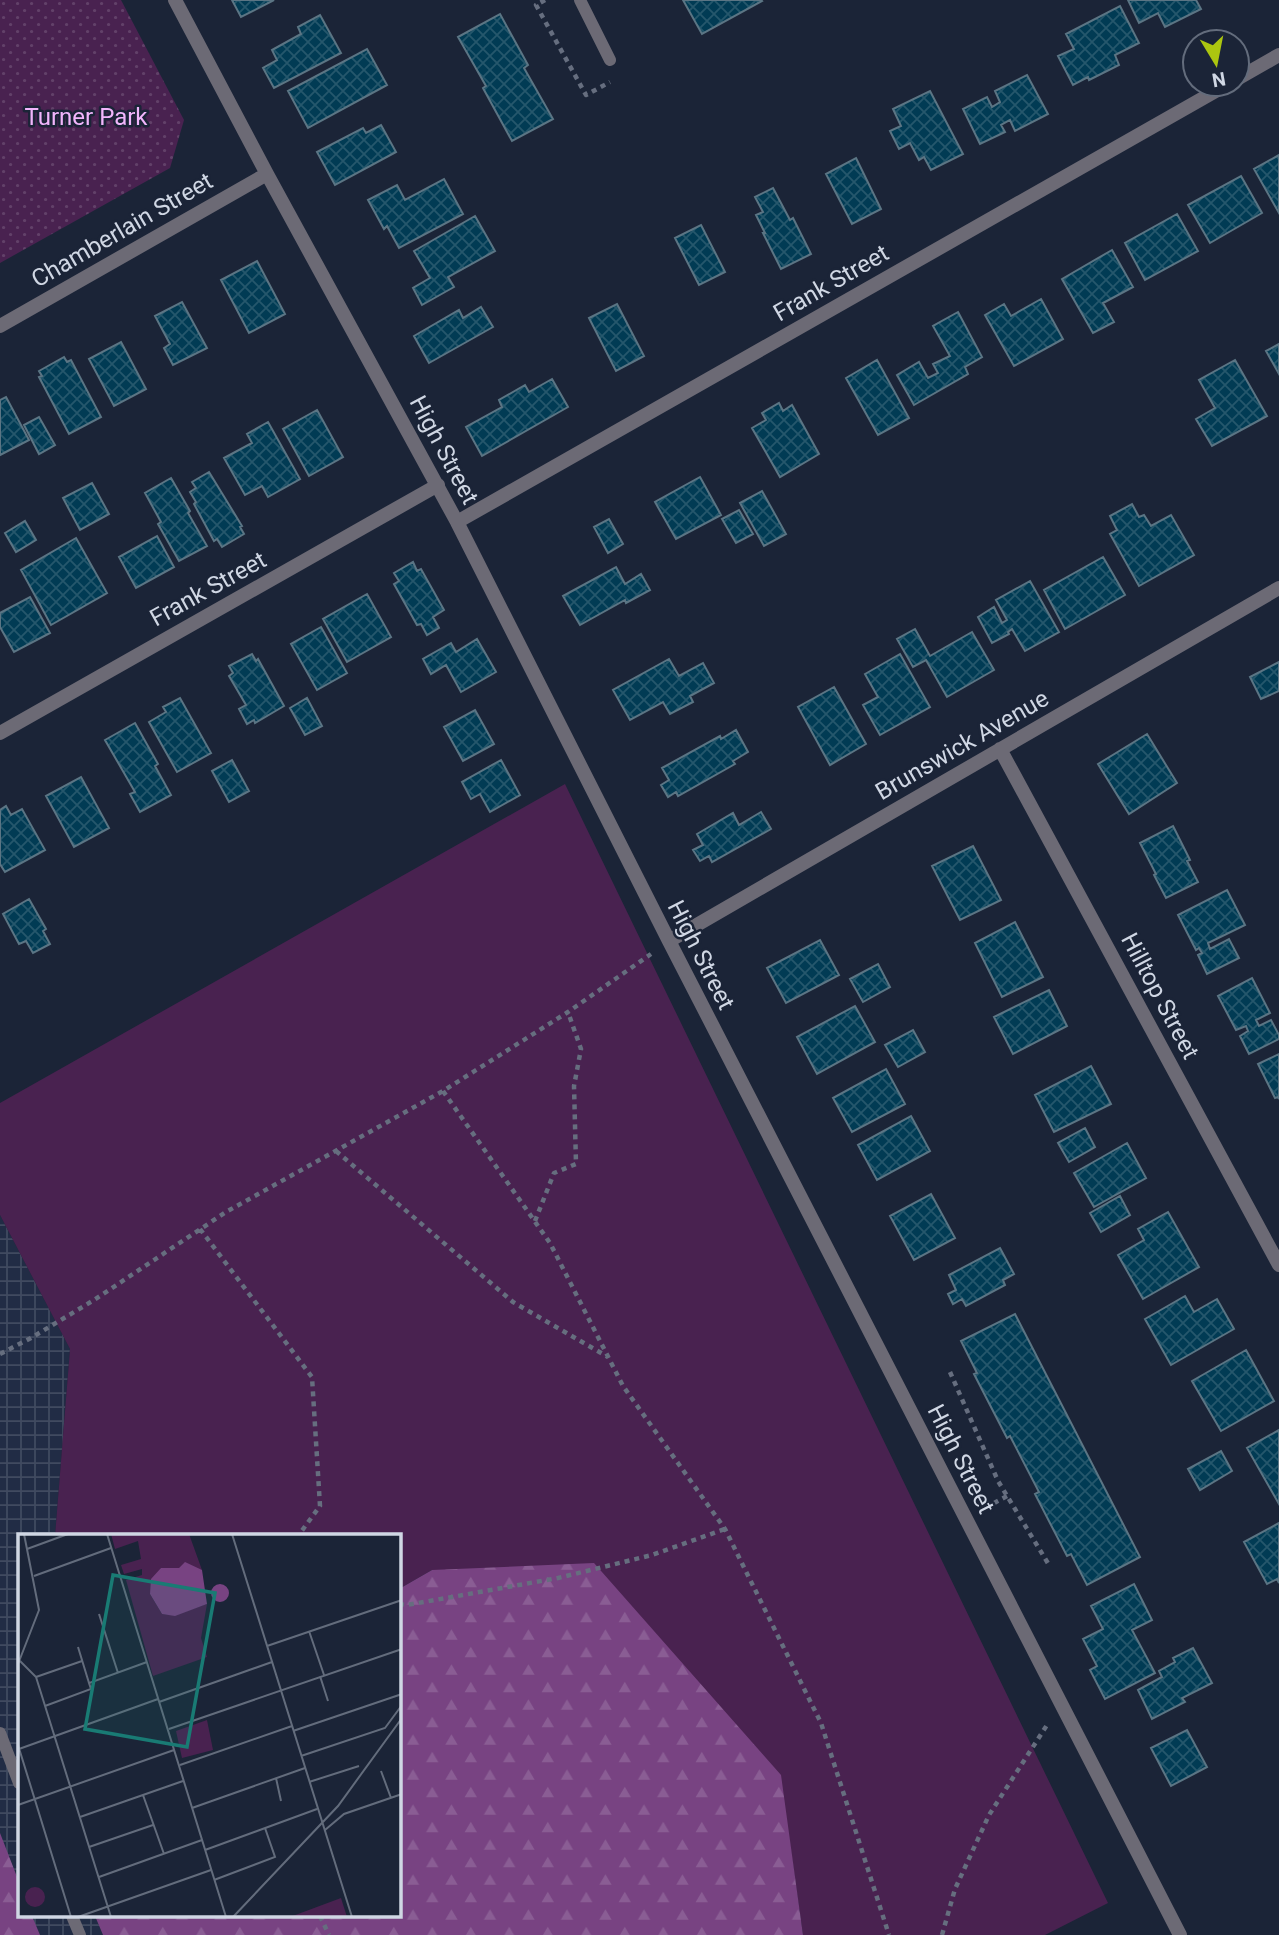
<svg xmlns="http://www.w3.org/2000/svg" width="1279" height="1935" viewBox="0 0 1279 1935" font-family="Roboto,sans-serif">
  <style>
    .industrial { fill: url(#industrial-grid) }
    .green { fill: #492250 }
    .forest { fill: url(#forest-firs) }
    .park { fill: url(#park-dots) }
    .building { fill: url(#building-cross-hatch); stroke: #5b7584; stroke-width: 2 }
    .lines { fill: none; stroke-linecap: round; stroke-linejoin: round }
    .path { stroke: #666e7f; stroke-width: 4.5; stroke-dasharray: 5 5; stroke-linecap: butt }
    .service { stroke: #6c6a75; stroke-width: 12 }
    .minor { stroke: #6c6a75; stroke-width: 14 }
    .labels { text-anchor: middle; dominant-baseline: central; stroke-width: 5; stroke-linejoin: round; paint-order: stroke }
    .park-label { font-size: 24px; fill: #f1b5fc; stroke: #1b2437 }
    .street-label { font-size: 24px; fill: #d0d7e4; stroke: #1b2437 }
    .inset-road { fill: none; stroke: #636c7c; stroke-width: 2 }
    .view { fill: #197b74; fill-opacity: 0.15; stroke: #197b74; stroke-width: 3.5 }
    .inset-edge { fill: none; stroke: #d0d7e4; stroke-width: 3.5 }
  </style>
  <defs>
    <pattern id="industrial-grid" width="8" height="8" patternUnits="userSpaceOnUse" patternTransform="scale(1.75)"><rect width="8" height="8" fill="#212c45"/><path d="M0 4h8M4 0v8" fill="none" stroke="#404a60"/></pattern>
    <pattern id="forest-firs" width="22" height="20" patternUnits="userSpaceOnUse" patternTransform="scale(1.75)"><rect width="22" height="20" fill="#784382"/><path d="M5 1l3.5 6h-7zM16 11l3.5 6h-7z" fill="#8a5d94"/></pattern>
    <pattern id="park-dots" width="8" height="8" patternUnits="userSpaceOnUse" patternTransform="scale(1.75)"><rect width="8" height="8" fill="#492250"/><path d="M2 2h.1M6 6h.1" fill="none" stroke="#624169" stroke-width="1.8" stroke-linecap="round"/></pattern>
    <pattern id="building-cross-hatch" width="8" height="8" patternUnits="userSpaceOnUse" patternTransform="scale(1.75)"><rect width="8" height="8" fill="#013b54"/><path d="M0 0l8 8M0 8l8-8" fill="none" stroke="#25576c"/></pattern>
  </defs>
  <rect width="100%" height="100%" fill="#1b2437"/>
  <path class="industrial" d="M0,1215l70,134 -15,187h-36v380h76l8,19h-103z"/>
  <path class="green" d="M565,784l543,1119 -63,32h-242l-23,-160 -348,-205 -33,19v-53h-344l15,-187 -70,-134v-112z"/>
  <path class="forest" d="M594,1563l187,212 22,160h-700l-8,-19h304v-327l33,-19z
    M0,1833l19,49v34h13l8,19h-40z"/>
  <path class="park" d="M0,0h121l63,120 -14,48 -170,95z"/>
  <path class="building" d="M232,0h42l-33,17z
    M683,0h78l1,1 -60,33z
    M1128,0h68l5,9 -36,18 -7,-14 -19,10z
    M1120,6l19,37 -24,12 4,10 -30,15 -1,-3 -15,8 -15,-29 16,-7 -8,-15z
    M500,14l28,51 -4,3 29,51 -41,22 -29,-53 3,-2 -28,-49z
    M320,15l21,38 -67,35 -11,-20 14,-8 -5,-10 29,-16 -3,-7z
    M367,49l20,36 -79,43 -20,-37z
    M1027,75l21,39 -33,17 -5,-11 -9,5 4,7 -25,12 -17,-35 24,-12 5,10 8,-5 -5,-11z
    M930,91l33,63 -32,16 -7,-13 -5,3 -9,-17 -11,6 -9,-18 11,-5 -8,-17z
    M381,125l15,27 -61,33 -18,-33 46,-24 3,5z
    M1279,155v58l-25,-44z
    M856,158l25,51 -29,15 -26,-50z
    M1241,176l21,37 -52,30 -22,-38z
    M444,179l19,35 -64,34 -12,-22 -3,3 -16,-29 29,-15 8,15z
    M773,188l17,32 3,-2 18,36 -30,15 -18,-36h2l-9,-18 7,-3 -8,-15z
    M1177,214l21,37 -53,29 -20,-37z
    M475,216l20,35 -47,26 6,10 -32,18 -9,-17 17,-10 -16,-27z
    M701,225l24,47 -26,13 -24,-47z
    M1112,250l21,37 -30,16 11,19 -21,11 -31,-54z
    M257,261l28,53 -36,19 -28,-53z
    M1041,299l22,40 -49,27 -29,-51 19,-11 7,12z
    M182,302l25,46 -34,17 -9,-17 6,-4 -15,-28z
    M617,304l27,52 -28,15 -27,-53z
    M481,307l12,20 -64,36 -15,-27 45,-26 4,8z
    M958,312l24,45 -17,10 3,7 -54,31 -17,-30 22,-13 9,16 10,-5 -5,-9 17,-8 -17,-30z
    M121,342l25,47 -32,17 -25,-47z
    M1279,344v30l-13,-23z
    M64,357l3,5 4,-2 30,57 -32,17 -30,-57 3,-1 -3,-5z
    M877,360l32,58 -31,17 -32,-57z
    M1235,360l32,56 -55,30 -16,-27 19,-11 -16,-28z
    M552,379l16,28 -86,49 -16,-29 36,-20 -3,-7 26,-15 4,7z
    M6,397l23,43 -29,15v-55z
    M779,403l4,8 9,-6 27,49 -39,23 -28,-49 14,-8 -4,-7z
    M317,410l26,47 -34,19 -26,-47z
    M39,417l16,28 -16,9 -15,-29z
    M268,422l32,57 -32,18 -6,-11 -17,9 -21,-37 28,-15 -5,-9z
    M209,472l33,54 -2,1 4,7 -22,13 -5,-8 -3,2 -20,-37 2,-2 -6,-10 6,-4 -4,-6z
    M700,477l21,38 -45,24 -21,-37z
    M171,478l19,33 -2,2 19,33 -28,15 -21,-37 3,-2 -16,-29z
    M92,483l17,31 -29,16 -17,-32z
    M762,491l24,43 -22,12 -24,-43z
    M1132,504l7,13 5,-2 7,11 20,-11 23,40 -55,31 -29,-52 7,-4 -7,-14z
    M739,510l14,24 -17,9 -14,-24z
    M609,519l14,25 -15,9 -14,-26z
    M25,521l11,19 -20,12 -11,-19z
    M157,536l17,31 -38,21 -17,-31z
    M76,538l31,55 -56,32 -30,-55z
    M1103,557l22,38 -60,34 -21,-39z
    M413,562l4,9 4,-2 23,41 -11,7 6,11 -12,7 -6,-11 -4,1 -23,-41 5,-3 -5,-8z
    M616,567l9,17 16,-10 9,16 -24,13 -1,-3 -45,25 -17,-29z
    M1030,581l29,51 -34,19 -13,-22 -4,3 1,2 -17,9 -14,-26 16,-10 8,16 5,-3 -11,-20z
    M367,594l24,43 -44,25 -24,-43z
    M30,597l20,36 -36,19 -14,-25v-14z
    M321,627l26,46 -30,17 -26,-46z
    M915,629l15,27 42,-24 22,38 -47,27 -21,-37 -13,7 -16,-28z
    M477,639l19,33 -35,20 -15,-27 -15,9 -8,-15 28,-16 5,9z
    M252,654l4,7 2,-2 26,47 -29,17 -1,-3 -7,4 -8,-15 7,-4 -17,-29 4,-3 -4,-7z
    M900,654l30,53 -50,28 -17,-30 15,-8 -13,-23z
    M669,659l10,17 24,-13 11,20 -24,13 3,6 -23,12 -7,-12 -33,18 -17,-30z
    M1279,662v29l-18,8 -11,-22z
    M834,687l32,57 -36,21 -32,-58z
    M180,698l31,55 -34,19 -28,-50 17,-10 -3,-5z
    M307,698l15,28 -17,9 -15,-27z
    M475,710l19,34 -31,17 -19,-34z
    M135,723l23,41 -3,2 16,29 -31,17 -10,-18 5,-2 -30,-52z
    M736,730l12,22 -15,9 2,3 -57,32 -2,-4 -8,5 -7,-12 8,-5 -7,-12 58,-32 1,3z
    M1147,734l30,49 -48,31 -31,-50z
    M232,760l17,31 -20,11 -17,-31z
    M501,760l19,35 -30,17 -10,-18 -9,5 -9,-17z
    M81,777l28,51 -35,19 -28,-51z
    M6,806l5,9 11,-6 23,41 -40,22 -5,-8v-54z
    M761,812l10,17 -59,33 -3,-6 -9,5 -7,-11 10,-5 -6,-11 36,-21 6,12z
    M1173,826l17,34 -3,1 11,21 -32,16 -12,-23 2,-1 -16,-31z
    M973,846l28,54 -41,20 -28,-54z
    M1227,890l18,35 -37,18 2,6 19,-10 10,19 -32,16 -9,-19 4,-2 -3,-5 -3,2 -18,-35z
    M29,899l17,30 -3,2 7,13 -17,9 -7,-12 -7,3 -16,-30z
    M1015,922l28,55 -41,20 -27,-54z
    M820,940l19,35 -53,28 -19,-35z
    M878,964l12,23 -27,15 -13,-23z
    M1252,978l18,35 -14,7 3,6 12,-6 8,15v4l-30,15 -9,-18 8,-5 -2,-5 -10,4 -18,-34z
    M1049,990l18,36 -54,28 -19,-37z
    M855,1006l20,36 -58,32 -20,-37z
    M913,1030l12,22 -27,15 -13,-22z
    M1279,1054v45l-1,-2 -3,1 -17,-34z
    M1091,1066l20,38 -57,28 -19,-37z
    M886,1069l19,35 -53,28 -19,-34z
    M911,1116l19,35 -53,29 -19,-35z
    M1085,1128l10,19 -26,15 -11,-19z
    M1127,1143l19,35 -52,29 -20,-34z
    M931,1194l24,44 -41,22 -24,-44z
    M1120,1196l10,19 -29,17 -11,-19z
    M1168,1212l31,55 -56,32 -25,-44 26,-15 -6,-11z
    M1000,1248l14,26 -11,6 2,5 -39,21 -4,-7 -9,5 -5,-10 8,-4 -7,-15z
    M1185,1296l9,16 23,-13 17,30 -63,36 -26,-46z
    M1015,1314l125,243 -53,28 -16,-31 -4,2 -32,-62 4,-2 -29,-56 -3,2 -33,-64 3,-1 -16,-32z
    M1246,1350l28,51 -53,30 -29,-50z
    M1279,1430v74l-32,-56z
    M1221,1451l11,20 -32,19 -12,-21z
    M1279,1523v60l-2,-4 -10,5 -23,-42z
    M1134,1584l18,36 -20,10 23,43 -50,26 -15,-29 7,-4 -14,-27 20,-10 -12,-23z
    M1193,1648l19,35 -30,15 3,4 -33,17 -14,-29 24,-13 -3,-6 16,-9 -2,-4z
    M1187,1730l20,37 -36,19 -20,-38z"/>
  <g class="lines">
    <path class="path" d="M545,0l-9,5 50,90 24,-13
      M443,1091l107,152 73,143 102,143 96,194 68,212
      M336,1151l177,151 95,55
      M535,1221l19,-48 22,-9 -2,-78 7,-37 -13,-37
      M200,1229l112,148 8,129 -22,30
      M0,1354l31,-16 63,-38 132,-88 217,-121 125,-79 83,-58
      M950,1372l48,109 51,84
      M985,1508l22,-12
      M399,1604l8,1 151,-27 94,-23 73,-26
      M320,1916l9,19
      M942,1935l13,-46 34,-74 58,-90"/>
    <path class="service" d="M580,0l30,60
      M0,1733l19,50
      M72,1916l8,19"/>
    <path class="minor" d="M175,0l92,174 190,348 212,419 511,994
      M1237,79l42,-24
      M0,326l267,-152
      M457,522l771,-438
      M0,733l438,-248
      M1000,749l279,516
      M669,941l610,-353"/>
  </g>
  <g class="labels">
    <g class="park-label">
      <text x="86" y="117">Turner Park</text>
    </g>
    <g class="street-label">
      <text transform="translate(122 230) rotate(-30)">Chamberlain Street</text>
      <text transform="translate(831 283) rotate(-30)">Frank Street</text>
      <text transform="translate(444 450) rotate(62)">High Street</text>
      <text transform="translate(208 589) rotate(-29)">Frank Street</text>
      <text transform="translate(962 745) rotate(-30)">Brunswick Avenue</text>
      <text transform="translate(701 955) rotate(63)">High Street</text>
      <text transform="translate(1160 996) rotate(62)">Hilltop Street</text>
      <text transform="translate(961 1459) rotate(63)">High Street</text>
    </g>
  </g>
  <g transform="translate(18 1534)">
    <rect width="383" height="383" fill="#1b2437"/>
    <path d="M93,0h78l13,36 -41,-2 -11,26 12,20 13,1 32,-11 -6,34 6,19 -54,19 -27,-96 16,-5v-6l-18,5 -3,-9 20,-6 -3,-18 -23,8zM7 363a10 10 0 1 1 20 0a10 10 0 1 1-20 0Z" fill="#492250"/>
    <path d="M167,28l17,8 5,34 -32,12 -13,-2 -12,-20 1,-15 10,-11h18zM193 59a9 9 0 1 1 18 0a9 9 0 1 1-18 0Z" fill="#784382"/>
    <path d="M323,364l6,19h-57z" fill="#492250"/>
    <path d="M189,186l6,30 -31,8 -6,-27z" fill="#492250"/>
    <path class="inset-road" d="M89,0l119,383M214,0l120,383M9,15l41,-15M16,42l77,-28M81,80l19,59M291,97l15,44M249,112l135,-46M60,113l11,36M2,127l16,16 75,240M0,130l21,-54 -15,-76M302,142l8,25M18,143l46,-16M141,168l113,-40M27,172l46,-17 -2,-6 58,-21M151,195l233,-80M275,197l109,-37M0,211l53,172M1,215l139,-50M283,222l84,-28 17,-23M162,231l112,-39M363,237l10,27M258,244l5,23M291,248l50,-16M125,261l21,59M0,271l156,-55M174,274l113,-40M62,283l103,-36M307,296l19,-16 58,-20M71,313l64,-22M187,316l112,-41M81,343l103,-37M196,346l61,-23 -10,-29M60,383l133,-47M215,383l105,-111 64,-88"/>
    <path class="view" d="M95,41l102,18 -28,154 -102,-18z"/>
    <rect width="383" height="383" class="inset-edge"/>
  </g>
  <g transform="translate(1216 63) rotate(170)"><circle r="33" fill="#1b2437" stroke="#636c7c" stroke-width="2"/>
  <path d="M0-5L12 26L0 18L-12 26Z" fill="#acc610"/>
  <text y="-10" font-size="19" font-weight="bold" text-anchor="middle" fill="#d0d7e4">N</text>
  </g>
</svg>
